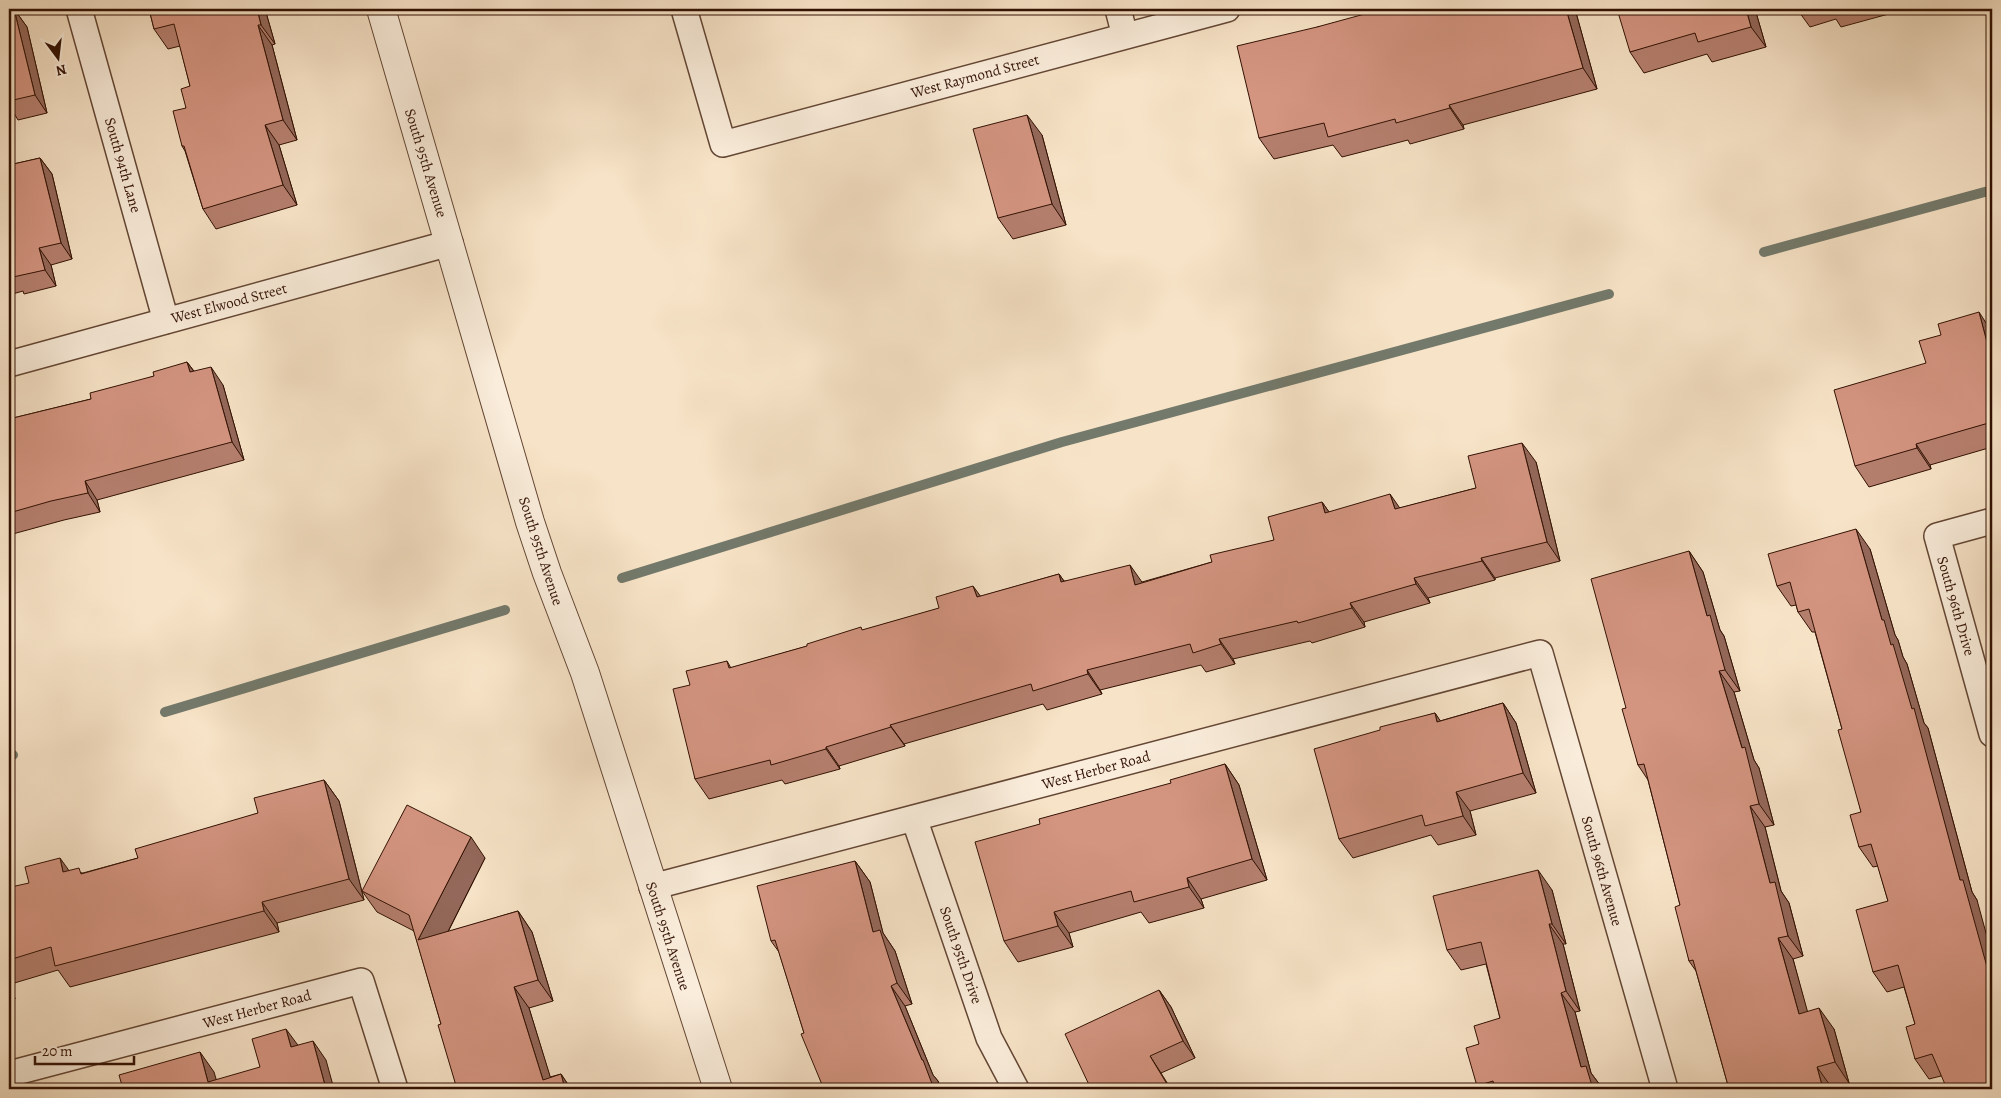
<svg xmlns="http://www.w3.org/2000/svg" width="2001" height="1098" viewBox="0 0 2001 1098" font-family="Alegreya,serif">
  <style>
    .lines { fill: none; stroke-linecap: round; stroke-linejoin: round }
    .stream { stroke: #73796b; stroke-width: 10 }
    .minor-casing { stroke: #634634; stroke-width: 28 }
    .tertiary-casing { stroke: #634634; stroke-width: 30 }
    .minor { stroke: #faeddb; stroke-width: 25 }
    .tertiary { stroke: #faeddb; stroke-width: 28 }
    .wall { fill: #b57f6e; stroke: #321103 }
    .shaded-wall { fill: #94685a; stroke: #321103 }
    .building { fill: #d39480; stroke: #321103 }
    .labels { text-anchor: middle; dominant-baseline: central; stroke-width: 5; stroke-linejoin: round; paint-order: stroke }
    .street-label { font-size: 15px; fill: #321103; stroke: #faeddb }
  </style>
  <rect width="100%" height="100%" fill="#f7e3c7"/>
  <filter id="stains"><feTurbulence type="fractalNoise" baseFrequency=".004" numOctaves="4"/><feColorMatrix values="0 0 0 0 .2 0 0 0 0 .09 0 0 0 0 .02 0 0 0 .5 -.17"/></filter>
  <radialGradient id="worn" r=".72"><stop offset=".6" stop-color="#630" stop-opacity="0"/><stop offset="1" stop-color="#630" stop-opacity=".3"/></radialGradient>
  <g class="lines">
    <path class="stream" d="M1764,252l228,-62
      M622,578l440,-136 547,-148
      M165,712l340,-102
      M9,756l4,-1"/>
    <defs>
      <path id="minor" d="M79,9l87,312
        M684,9l39,135 504,-135
        M1118,9l7,27
        M9,364l441,-121
        M1992,521l-55,15 55,198
        M914,818l75,220 27,51
        M652,887l888,-234 125,436
        M9,1074l352,-93 34,108"/>
      <path id="tertiary" d="M381,9l149,513 17,51 38,100 133,416"/>
    </defs>
    <use href="#minor" class="minor-casing"/>
    <use href="#tertiary" class="tertiary-casing"/>
    <use href="#minor" class="minor"/>
    <use href="#tertiary" class="tertiary"/>
  </g>
  <path class="wall" d="M14,9l13,18 20,86 -29,7 -6,-10 -3,1v-101z
    M149,9h116l10,35 -3,1 25,95 -18,5 18,60 -81,24 -13,-20 -18,-58 -3,-5 4,-38 4,-22 -10,-40 -12,3 -14,-20z
    M1575,9l22,80 -134,36 1,4 -54,15 -2,-4 -66,17 -9,-12 -59,14 -15,-21 58,-111z
    M1755,9l11,38 -54,15 -5,-8 -63,19 -14,-21z
    M1797,9h98l1,3 -55,15 -5,-8 -26,8z
    M1042,135l24,90 -53,14 -15,-21z
    M40,158l12,16 20,85 -21,6 5,21 -32,8 -1,-3 -14,4v-130z
    M1992,332v115l-62,18 1,4 -62,18 -14,-21 71,-103z
    M187,362l7,9 29,14 21,75 -147,40 3,12 -36,8 -55,15v-116l82,-20 63,-23z
    M1536,462l24,99 -65,17v2l-67,18 2,5 -66,19 1,5 -53,16 -2,-2 -77,18 2,5 -29,8 -5,-7 -101,25 2,4 -55,16 -4,-6 -139,40 1,2 -66,20 1,3 -55,15 -3,-4 -73,19 -14,-20 -5,-94 37,-24 4,7 328,-94 5,7 78,1 70,-20 62,-22 48,-38 7,10 71,-4 76,-20z
    M1870,549l25,86 3,5 5,17 4,7 17,59 4,5 44,164 5,8 -36,176 -12,3 -14,-20v-35l-11,-37 -17,5 -14,-20 15,-71 -10,-35 -5,1 -14,-20 2,-35 -19,-83 -27,-97h-3l-14,-20 -2,-7 -5,1 -14,-20z
    M1689,551l14,21 17,58 4,6 16,55 -6,1 20,68 5,8 15,57 -9,2 16,64 8,12 14,53 -10,3 14,53 27,17 15,54 -17,5v1h-103l-33,-118 -7,-10 -9,-56 -32,-125 -10,-15 -12,-57z
    M1503,703l13,20 20,70 -66,18 6,24 -38,10 -7,-10 -78,23 -14,-19 41,-109 55,-17 5,8z
    M1225,764l14,21 28,95 -66,19 3,9 -55,15 -8,-11 -72,21 4,14 -55,15 -14,-21 167,-158z
    M324,780l15,21 25,99 -87,23 2,9 -209,55 -12,-17 -47,14 4,15 -6,2v-103l4,-1 56,-26 14,2 55,-15 120,-45z
    M485,858l-37,74 70,-21 14,21 21,69 -24,7 21,69 11,-3 10,15h-114l-16,-65 -27,-93 -37,-19 -15,-21z
    M855,861l15,21 13,51 12,18 17,53 -7,2 28,69 5,6 3,8h-117l-1,-2 -19,-54 -25,-81 -8,-11z
    M1552,890l14,54h-3l17,67 -5,1 16,61 9,12 1,4h-122l-2,-3 2,-42 21,-26 -14,-54 -25,6 -14,-20z
    M1159,990l12,17 24,51 -34,15 -70,16z"/>
  <path class="shaded-wall" d="M14,9l13,18 20,86 -12,-18z
    M257,9h8l10,35 -14,-19z
    M1566,9h9l22,80 -14,-21z
    M1746,9h9l11,38 -15,-20z
    M258,25l14,20 25,95 -14,-20z
    M1449,105l14,20 1,4 -14,-21z
    M1027,115l15,20 24,90 -14,-21z
    M265,125l14,20 18,60 -14,-20z
    M40,158l12,16 20,85 -11,-16z
    M39,248l12,17 5,21 -11,-16z
    M1979,312l13,20v22l-3,-4z
    M187,362l13,18 -10,-8z
    M211,367l12,18 21,75 -12,-18z
    M1522,443l14,19 24,99 -13,-19z
    M1916,444l14,21 1,4 -14,-21z
    M85,481l12,19 3,12 -12,-19z
    M1390,494l14,20 -9,-5z
    M1322,502l14,20 -11,-9z
    M1856,529l14,20 25,86 3,5 5,17 4,7 17,59 4,5 44,164 5,8 15,55v30l-32,-105 -48,-171 -30,-89z
    M1689,551l14,21 17,58 4,6 16,55 -15,-21 -18,-54z
    M1481,558l14,20v2l-13,-19z
    M1130,565l14,20h-9z
    M1059,574l13,19 -11,-11z
    M1414,578l14,20 2,5 -14,-19z
    M973,586l14,19 -10,-8z
    M1350,603l14,19 1,5 -13,-19z
    M1219,639l14,20 2,5 -14,-20z
    M1087,670l13,20 2,4 -14,-20z
    M1719,671l15,21 20,68 5,8 15,57 -15,-21z
    M1503,703l13,20 20,70 -13,-20z
    M1435,713l13,19 -11,-10z
    M890,725l14,19 1,2 -14,-19z
    M826,747l13,19 1,3 -14,-20z
    M1225,764l14,21 28,95 -15,-21z
    M324,780l15,21 25,99 -15,-21z
    M1456,792l14,19 6,24 -13,-19z
    M1750,806l15,21 16,64 8,12 14,53 -15,-20 -18,-53z
    M471,837l14,21 -52,103 -15,-21z
    M60,858l15,21 -12,-7z
    M855,861l15,21 13,51 12,18 17,53 -15,-21 -24,-51z
    M1538,870l14,20 14,54 -14,-20z
    M1187,878l14,21 3,9 -15,-21z
    M262,902l15,21 2,9 -15,-21z
    M518,911l14,21 21,69 -15,-21z
    M1054,912l15,21 4,14 -15,-21z
    M1549,924l14,20 17,67 -14,-20z
    M1778,938l15,21 21,76 -15,-21z
    M9,981l2,3 4,15 -6,-9z
    M891,986l14,20 28,69 5,6 3,8h-7l-12,-29z
    M514,987l15,21 25,81 -11,-9z
    M1159,990l12,17 24,51 -12,-17z
    M1561,993l14,19 16,61 9,12 1,4h-8l-12,-22z
    M1819,1008l15,21 15,54 -14,-21z
    M286,1029l14,19 -9,-1z
    M313,1041l13,19 8,29h-8z
    M200,1052l14,20 5,17 -11,-7z
    M1150,1056l11,17 10,16h-1z
    M1817,1067l15,21v1h-9z
    M561,1074l10,15h-6z"/>
  <path class="building" d="M14,9l21,86 -26,6v-91z
    M149,9h108l4,16h-3l25,95 -18,5 18,60 -80,24 -19,-63h-2l-9,-35 13,-3 -5,-19 9,-3 -16,-62 -20,5z
    M1383,9h183l17,59 -134,37 1,3 -54,15 -1,-4 -67,18 -4,-14 -65,15 -22,-92 80,-19z
    M1617,9h129l5,18 -53,15 -3,-9 -65,19z
    M1027,115l25,89 -54,14 -25,-89z
    M40,158l21,85 -22,5 6,22 -32,7 -1,-3 -3,1v-110z
    M1979,312l10,38 3,-1v73l-76,22 1,4 -62,18 -21,-76 92,-27 -7,-22 22,-6 -3,-11z
    M187,362l3,10 21,-5 21,75 -147,39 3,12 -37,8 -42,12v-94l82,-20 -1,-6 64,-17 -1,-4z
    M1522,443l25,99 -66,16 1,3 -68,17 2,6 -66,19 2,5 -54,15 -1,-2 -78,18 2,5 -28,9 -3,-9 -103,26 1,4 -55,17 -2,-7 -141,41 1,2 -65,20v2l-55,16 -1,-5 -75,19 -22,-90 17,-4 -4,-14 41,-10 2,7 78,-22v-2l54,-17 1,3 77,-22 -3,-11 37,-11 4,11 82,-23 2,8 69,-17 5,20 77,-23 -2,-7 64,-15 -6,-23 54,-15 3,11 65,-19 5,15 81,-21 -8,-32z
    M1856,529l26,91h2l7,25 2,-1 19,65 2,-1 46,172h3l29,105v104h-45l-15,-35 -17,5 -9,-32 9,-3 -17,-59 -25,7 -17,-62 32,-9 -17,-57 -12,3 -9,-32 11,-3 -23,-82 4,-1 -33,-120 -11,3 -8,-30 -13,4 -9,-32z
    M1689,551l18,65 3,-1 15,55 -6,1 23,77 3,-1 14,57 -9,2 20,77 5,-1 13,54 -10,2 21,76 20,-6 16,54 -18,5 6,22h-94l-36,-129 -4,1 -14,-54 5,-2 -36,-141 -6,1 -16,-56 4,-1 -35,-129z
    M1503,703l20,70 -67,19 7,24 -38,10 -3,-11 -83,24 -25,-90 66,-19v-3l55,-14 2,9z
    M1225,764l27,95 -65,19 2,9 -55,15 -3,-11 -77,21 4,14 -54,15 -29,-99 65,-18 -1,-5 132,-36 -1,-3z
    M324,780l25,99 -87,23 2,9 -209,55 -4,-19 -42,13v-62l4,-1 -2,-10 18,-4 -4,-16 35,-9 3,14 16,-4 2,6 57,-16 -3,-9 123,-36 -4,-15z
    M407,805l64,32 -53,103 100,-29 20,69 -24,7 29,93 18,-6 4,15h-108l-19,-64 3,-1 -32,-109 -47,-24z
    M855,861l18,71 7,-2 17,53 -6,3 31,74h1l11,29h-105l-2,-4 -4,2 -22,-53 3,-1 -29,-93 -4,1 -14,-55z
    M1538,870l14,54h-3l17,67 -5,2 20,74 5,-1 7,23h-98l-2,-8 -16,5 -11,-38 13,-4 -5,-18 26,-8 -19,-76 -34,8 -14,-54z
    M1159,990l24,51 -33,15 20,33h-79l-26,-55z
    M286,1029l5,18 22,-6 13,48h-203l-4,-14 81,-23 8,30 52,-15 -8,-28z"/>
  <g class="labels">
    <g class="street-label">
      <text transform="translate(975 76) rotate(-15)">West Raymond Street</text>
      <text transform="translate(426 163) rotate(73)">South 95th Avenue</text>
      <text transform="translate(123 165) rotate(74)">South 94th Lane</text>
      <text transform="translate(229 303) rotate(-15)">West Elwood Street</text>
      <text transform="translate(541 551) rotate(72)">South 95th Avenue</text>
      <text transform="translate(1956 606) rotate(74)">South 96th Drive</text>
      <text transform="translate(1096 770) rotate(-15)">West Herber Road</text>
      <text transform="translate(1602 871) rotate(74)">South 96th Avenue</text>
      <text transform="translate(668 936) rotate(72)">South 95th Avenue</text>
      <text transform="translate(961 955) rotate(71)">South 95th Drive</text>
      <text transform="translate(257 1009) rotate(-15)">West Herber Road</text>
    </g>
  </g>
  <rect width="2001" height="1098" fill="none" stroke="#f7e3c7" stroke-width="30"/>
  <rect x="10" y="10" width="1981" height="1078" fill="none" stroke="#321103" stroke-width="2.5"/>
  <rect x="15" y="15" width="1971" height="1068" fill="none" stroke="#321103"/>
  <g transform="translate(58 58) rotate(165)" stroke="#faeddb" stroke-width="4" paint-order="stroke">
  <path d="M0-4L9 19L0 12L-9 19Z" fill="#321103"/>
  <text y="-8" font-size="14" font-weight="bold" text-anchor="middle" fill="#321103">N</text>
  </g>
  <path d="M35 1056v8h99v-8" fill="none" stroke="#321103" stroke-width="2.5"/>
  <text x="42" y="1056" font-size="15" fill="#321103" stroke="#faeddb" stroke-width="4" paint-order="stroke">20 m</text>
  <rect width="100%" height="100%" filter="url(#stains)"/>
  <rect width="100%" height="100%" fill="url(#worn)"/>
</svg>
